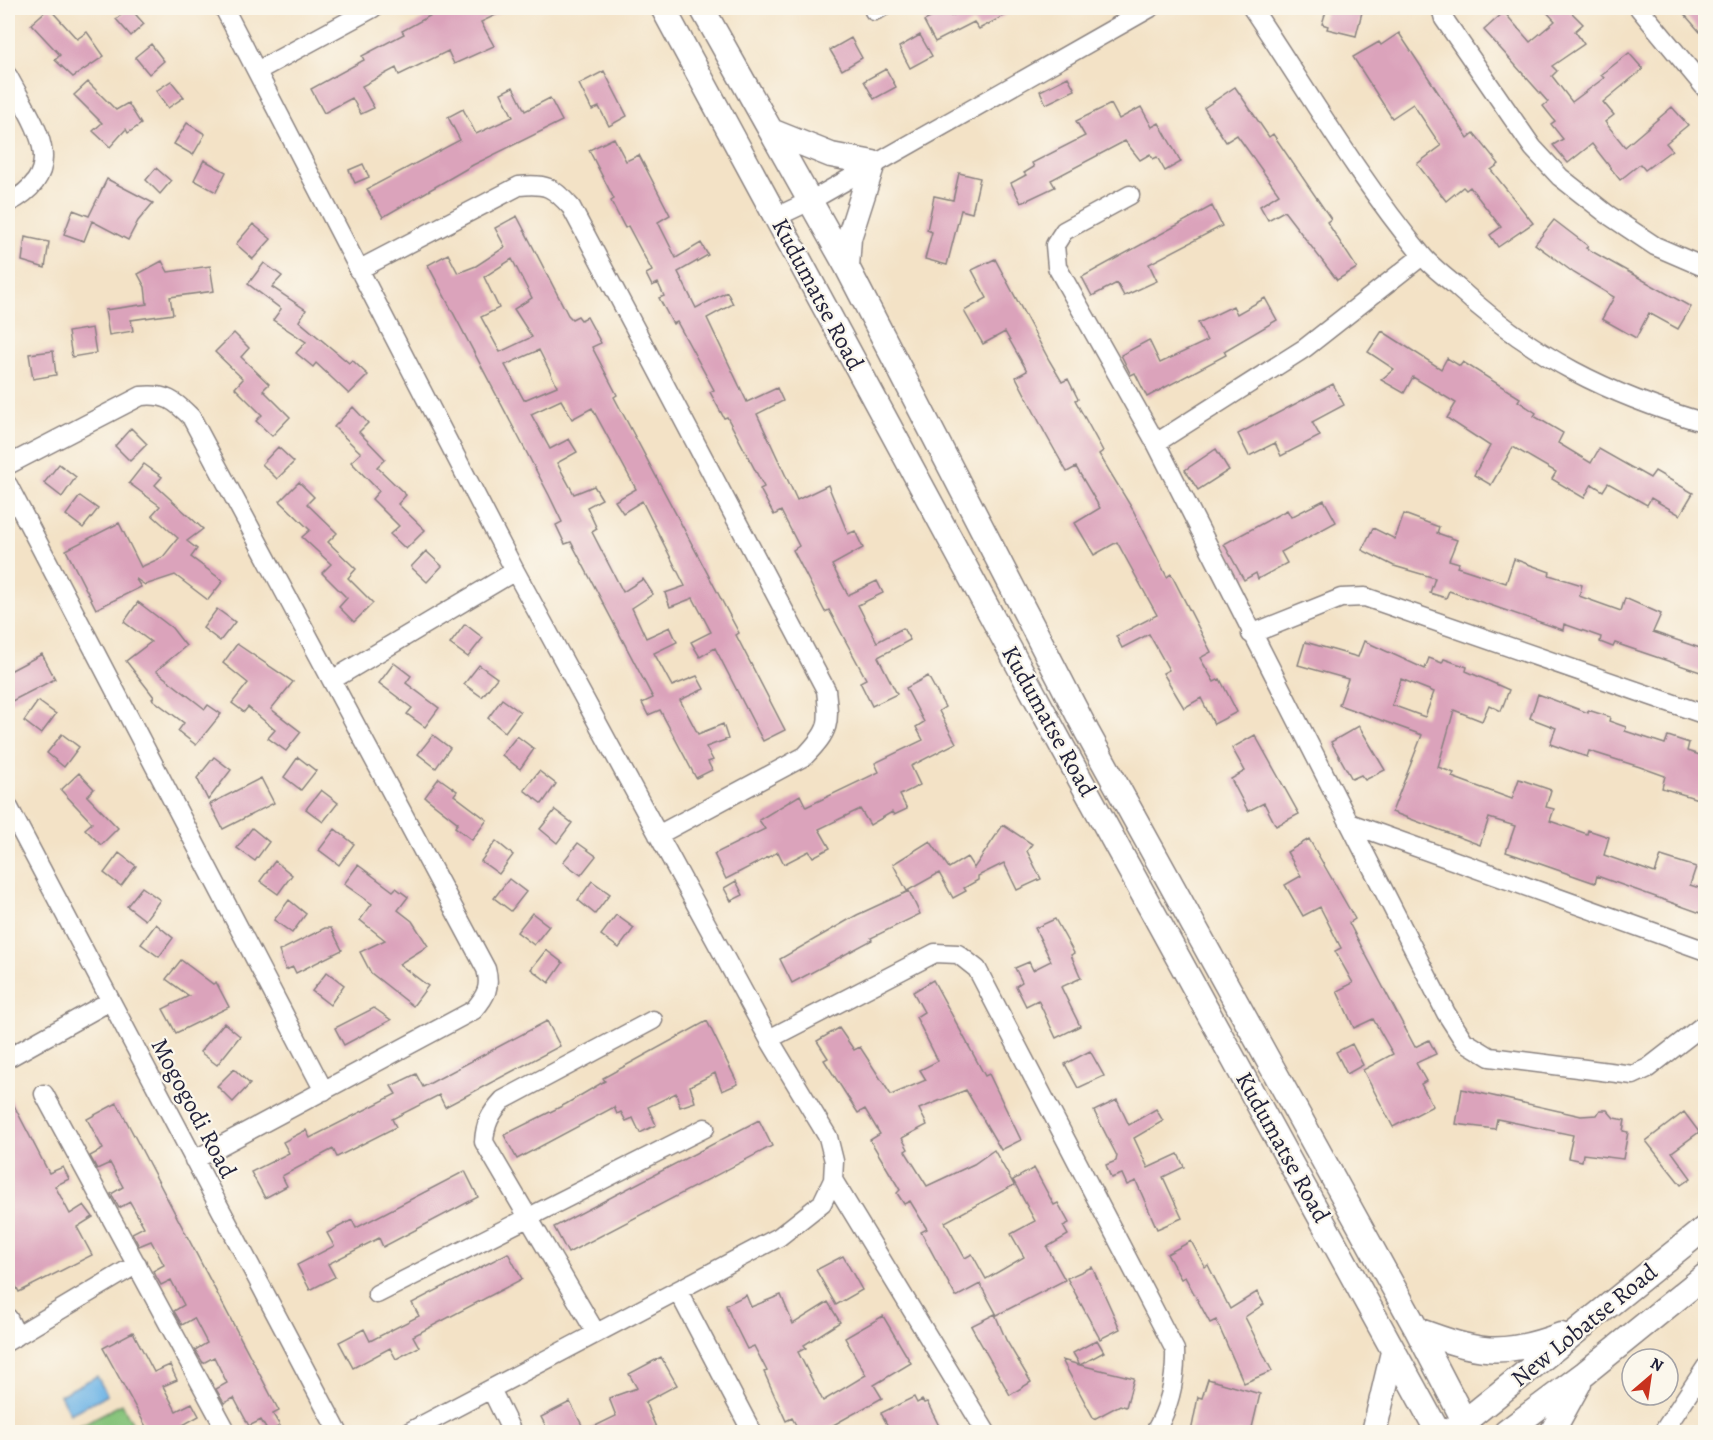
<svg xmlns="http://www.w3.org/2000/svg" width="1713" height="1440" viewBox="0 0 1713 1440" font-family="Alegreya,serif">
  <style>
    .park { fill: #87c47b; stroke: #54735b; stroke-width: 1.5 }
    .water { fill: #70b5e6; stroke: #496c90; stroke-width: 1.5 }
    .building { fill: #dba3bb; fill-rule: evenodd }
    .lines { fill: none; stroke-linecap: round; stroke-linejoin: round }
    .minor-casing { stroke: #8a8280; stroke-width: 21 }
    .major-casing { stroke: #8a8280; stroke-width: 27 }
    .minor { stroke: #fff; stroke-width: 18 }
    .major { stroke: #fff; stroke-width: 24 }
    .labels { text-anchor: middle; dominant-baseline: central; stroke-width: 4.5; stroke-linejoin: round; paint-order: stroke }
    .street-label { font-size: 24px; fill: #22223b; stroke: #fbf7ec }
  </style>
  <rect width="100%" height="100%" fill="#fbf7ec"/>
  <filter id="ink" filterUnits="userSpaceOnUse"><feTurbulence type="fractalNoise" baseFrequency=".0167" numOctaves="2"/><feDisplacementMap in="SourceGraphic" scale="12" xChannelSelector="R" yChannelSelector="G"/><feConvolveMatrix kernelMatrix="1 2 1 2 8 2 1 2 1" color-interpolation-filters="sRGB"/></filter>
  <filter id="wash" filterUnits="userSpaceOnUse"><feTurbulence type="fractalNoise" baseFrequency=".008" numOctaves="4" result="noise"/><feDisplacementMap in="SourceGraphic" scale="24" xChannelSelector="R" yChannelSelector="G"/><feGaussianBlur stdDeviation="1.35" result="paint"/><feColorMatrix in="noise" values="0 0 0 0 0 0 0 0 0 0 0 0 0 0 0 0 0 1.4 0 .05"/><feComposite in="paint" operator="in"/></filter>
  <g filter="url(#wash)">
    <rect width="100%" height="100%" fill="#f3e2c6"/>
    <path class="park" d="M122,1404l15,28h-70z"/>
    <path class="water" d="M97,1376l10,19 -37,19 -10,-19z"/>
    <g id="blocks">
      <path class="building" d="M49,8l28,31 10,-7 17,24 -31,21 -18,-17 5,-5 -29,-31z
        M130,8l14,16 -13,12 -15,-17z
        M444,8h66l-29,14 13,24 -40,18 -6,-13 -49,24 -3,-7 -34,18 12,22 -13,6 -9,-16 -28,15 -13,-24 53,-29 -2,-4 42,-22 -2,-3z
        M967,8h52l-40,21 -5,-7 -39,20 -11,-21 24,-12 3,7z
        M1327,8h36l-7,28 -29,-7 1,-3 -6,-2z
        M1543,8h24l16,16 -8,7 9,13 -32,22 5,5 -5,5 20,26 32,-24 -3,-3 28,-22 14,16 -40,33 11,13 -9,7 20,25 47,-40 16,18 -22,18 6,7 -27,20 -5,-6 -20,16 -28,-36 -24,19 -15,-18 10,-6 -12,-15 4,-3 -12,-15 5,-4 -64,-72 20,-18 26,30 25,-21z
        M1679,8h27v31z
        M1399,33l69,105 6,-5 25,31 -8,6 42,53 -35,24 -8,-12 11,-8 -31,-40 -4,3 -3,-3 -17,14 -29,-37 24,-18 -28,-42 -21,14 -39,-61 26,-15 2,3z
        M920,35l12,21 -22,12 -11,-21z
        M851,38l11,20 -20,12 -12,-20z
        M151,44l13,17 -15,13 -14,-17z
        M886,69l10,18 -22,12 -10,-18z
        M604,71l23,45 -18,10 -10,-19 -7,3 -13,-26z
        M1068,77l7,13 -29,14 -6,-13z
        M171,81l13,16 -16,11 -12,-17z
        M88,82l28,28 12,-7 13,21 -13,9 -2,-4 -16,18 -17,-16 9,-8 -28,-28z
        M513,87l12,24 25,-13 12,23 -89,44 -90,52 -16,-28 93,-49 -12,-23 15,-8 13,25 37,-17 -12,-24z
        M1235,87l34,50 4,-3 58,85 -4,3 30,46 -20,12 -53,-69 -16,9 -8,-14 19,-12 -42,-59 -11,7 -22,-34z
        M1111,104l8,15 22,-12 11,20 7,-4 22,39 -16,9 -8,-14 -4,2 -3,-5 -10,6 -15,-19 -74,39 4,7 -34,16 -10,-20 15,-8 -2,-2 10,-6 -2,-4 53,-27 -9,-15z
        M187,123l18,11 -12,21 -19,-11z
        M614,138l12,23 13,-6 31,60 -12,7 18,36 25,-15 7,12 -30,17 18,36 31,-16 6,12 -26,14 40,84 30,-14 6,13 -26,13 40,86 31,-15 20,49 7,-3 8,17 -31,17 16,30 29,-14 6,12 -25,12 19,37 26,-14 7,12 -32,17 19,37 -25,12 -12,-24 6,-3 -37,-69 -4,2 -32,-62 6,-4 -18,-35 -7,4 -14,-26 4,-2 -37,-70 -3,1 -14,-26 4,-2 -37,-68 -4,2 -14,-26 5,-2 -6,-13 -6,3 -6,-12 6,-3 -24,-45 -3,2 -14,-27 3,-2 -25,-49z
        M204,160l22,12 -10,20 -22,-12z
        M363,164l6,13 -14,6 -6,-13z
        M156,168l15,13 -11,13 -14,-14z
        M959,173l21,5 -8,35 -11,-3 -14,55 -22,-6 7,-27 -5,-2 7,-34 19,4z
        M107,179l46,24 -15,18 -10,19 -36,-19 -8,20 -20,-7 9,-24 16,6z
        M1212,206l10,20 -73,38 8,17 -33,15 -7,-13 -25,13 -10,-19z
        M517,216l51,99 4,4 6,-3 3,4 6,-3 14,26 -9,4 25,48 -3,2 125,236 -3,2 49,95 -22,11 -48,-93 -15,9 -9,-15 20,-10 -18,-34 -23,9 -5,-14 20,-7 -43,-85 -19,12 -8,-12 21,-12 -44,-81 -20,11 -11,-19 -30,14 19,35 19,-10 8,13 -20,11 17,31 20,-8 8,13 -15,8 10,22 -5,3 31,60 20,-13 10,15 -21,14 14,30 24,-11 7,15 -23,11 18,33 25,-10 7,13 -24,11 18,34 25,-10 5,15 -22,8 7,13 -5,2 4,8 -16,8 -36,-68 -12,5 -6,-12 11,-5 -82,-156 -6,2 -9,-19 6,-3 -13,-27 -121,-230 20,-11 10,19 18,-7 29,-19 -10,-19zM512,259l20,39 -18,11 18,28 -32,15 -19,-35 18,-9 -15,-31zM539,350l18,36 -33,14 -19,-35z
        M1554,220l34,26 -2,2 105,59 -13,22 -29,-16 -13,25 -34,-19 12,-22 -40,-24 -39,-29z
        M253,224l18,15 -18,20 -17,-15z
        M25,237l24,5 -4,26 -23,-7z
        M995,259l54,101 13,22 6,-3 10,20 -3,1 28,51 -4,3 34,56 34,67 4,-3 40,78 -11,6 14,24 6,-3 17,33 -23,12 -13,-26 -17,10 -21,-35 6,-3 -20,-36 -27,14 -6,-12 41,-21 -40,-73 -23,13 -19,-32 25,-15 -24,-41 -9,5 -22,-39 -29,-56 11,-6 -22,-39 -22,12 -19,-33 23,-13 -15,-28z
        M162,261l6,11 42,-6 4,25 -44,6 3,17 -42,6 2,11 -24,4 -4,-25 42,-6 -2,-17 -7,-13z
        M264,263l18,13 -10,11 34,23 -7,11 50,42 3,-3 16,15 -19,19 -33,-31 -3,4 -17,-14 10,-11 -33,-22 8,-11 -33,-25z
        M1265,298l12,22 -53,31 2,4 -79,42 -12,-24 -4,2 -10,-20 28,-15 11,23 47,-22 -9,-18 35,-17 4,8z
        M92,328l4,25 -24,4 -4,-25z
        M1382,331l59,38 6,-11 13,8 3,-4 57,36 -2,3 18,12 -2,3 29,17 -5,10 33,20 8,-14 51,29 5,-7 38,22 -13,22 -29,-17 -4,7 -39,-22 -5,8 -11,-7 -8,14 -32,-19 4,-7 -43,-25 -22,38 -17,-10 16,-29 -43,-28 9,-15 -43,-26 -9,16 -23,-13 13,-11 -26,-17z
        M234,333l15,15 -8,9 28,27 -6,6 27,27 -18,19 -16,-15 6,-6 -27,-27 8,-9 -28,-27z
        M53,351l3,24 -23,4 -4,-25z
        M1333,384l11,21 -32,17 8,14 -39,20 -6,-13 -26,13 -11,-22z
        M353,407l15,16 -9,9 26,27 -8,8 29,28 -8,9 27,26 -19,19 -16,-15 9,-8 -27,-27 7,-8 -28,-29 10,-9 -27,-26z
        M131,428l16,16 -17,17 -15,-15z
        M278,447l16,15 -17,17 -15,-15z
        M1216,449l13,21 -31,20 -13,-20z
        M59,464l17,13 -14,20 -18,-14z
        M144,464l18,13 -7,8 48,44 -16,12 10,8 -6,8 32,24 -15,19 -33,-25 -30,10 -10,-7 6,9 -45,22 -30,-59 53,-27 22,44 22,-10 15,-19 -26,-23 8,-9 -31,-23z
        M299,482l15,15 -7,7 30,29 -9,9 28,27 -8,9 25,25 -19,19 -15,-15 8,-9 -25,-25 9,-9 -29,-27 8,-7 -30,-29z
        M80,496l18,13 -15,19 -17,-13z
        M1324,500l12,22 -55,30 6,11 -29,16 -2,-6 -12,7 -20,-36 63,-34 4,7z
        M1404,514l35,13 -2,6 20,7 -8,20 10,3 -2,4 49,16 8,-24 36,13 -1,3 33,10 -3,11 42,15 4,-13 36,16 -8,18 53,18v24l-91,-31 -2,4 -13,-5 1,-5 -37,-13 -1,6 -114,-39 -3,7 -16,-5 5,-15 -41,-12 -32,-16 11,-22 22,11z
        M426,551l16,15 -15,16 -16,-15z
        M138,602l34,26 14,18 -30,25 49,38 3,-4 13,9 -25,31 -18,-14 6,-8 -32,-24 2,-2 -28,-36 25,-19 -27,-20z
        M217,609l18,13 -15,19 -17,-13z
        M465,624l18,14 -15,19 -18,-13z
        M1364,641l61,28 4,-11 13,5 2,-4 23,8 -1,4 43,19 -8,21 -12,-6 -7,16 -28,-11 -16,57 16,6 -2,4 60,22 7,-20 32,11 -5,17 8,2 -4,12 37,13 1,-4 21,7 -5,18 51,18 6,-17 35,11 -6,18 16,5v25l-109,-39 -2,7 -89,-31 9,-26 -26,-8 -9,27 -88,-33 30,-77 -83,-30 9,-26 -50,-14 7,-23 53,15zM1401,679l33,13 -9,25 -33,-12z
        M237,644l56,38 -22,27 30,23 -15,19 -18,-13 7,-8 -27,-23 -4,5 -12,-9 16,-20 -25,-20z
        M42,654l13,25 -47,24v-31z
        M394,663l17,13 -5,7 33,25 -14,19 -18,-13 5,-6 -33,-25z
        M479,665l18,13 -15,19 -18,-13z
        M928,676l17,31 -6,4 17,32 -45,23 9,19 -20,10 7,14 -13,6 -2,-3 -22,13 -10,-16 -41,20 11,19 -17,9 -4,-6 -25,13 -6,-12 -52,27 -12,-25 51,-25 -6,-9 41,-25 6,12 73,-35 -4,-9 48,-23 -7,-13 8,-5 -18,-34z
        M1538,694l50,19v-3l22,7 -1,4 17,6 -1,4 40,13 3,-8 21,7 -2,8 19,6v16l-8,26 -36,-11 3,-12 -25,-9 -51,-16 -2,6 -37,-13 6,-16 -26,-10z
        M502,699l18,13 -15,20 -17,-14z
        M38,701l18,13 -15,20 -17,-13z
        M1359,726l26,44 -20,10 -4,-5 -9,4 -21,-37z
        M62,734l17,13 -15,20 -17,-14z
        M433,735l17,13 -14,20 -18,-14z
        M1255,735l44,79 -23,12 -12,-23 -16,8 -17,-32 14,-8 -13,-23z
        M517,736l17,13 -14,20 -18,-14z
        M214,757l17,13 -23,30 -11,-22z
        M298,757l18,14 -15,19 -17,-13z
        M539,771l17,13 -14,20 -18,-14z
        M79,773l15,16 -7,7 31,32 -17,17 -16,-16 7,-6 -31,-33z
        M261,778l13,25 -51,26 -13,-25z
        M439,778l18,13 -3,4 33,25 -15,20 -17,-13 3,-4 -33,-26z
        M321,790l17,13 -15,19 -17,-13z
        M555,810l17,13 -15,20 -17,-14z
        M1003,825l29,19 -5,7 14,28 -24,11 -13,-27 -26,13v4l-14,8 2,3 -13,7 -14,-25 -32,18 -14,-27 37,-23 19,27 18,-11 7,11z
        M252,828l17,14 -14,19 -18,-13z
        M335,829l19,15 -15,21 -20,-15z
        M1309,839l46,80 -6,4 66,124 14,-7 7,14 -20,9 10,18 -5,3 12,22 -40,21 -30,-57 30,-16 -20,-35 -19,9 -17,-37 16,-8 -18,-32 6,-3 -21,-41 -17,9 -18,-31 16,-9 -14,-24z
        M496,841l17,14 -14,19 -18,-13z
        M578,843l18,13 -15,19 -18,-13z
        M119,853l17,13 -15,20 -17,-13z
        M275,861l17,14 -14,19 -18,-13z
        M358,865l35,26 3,-3 12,9 -10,13 14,11 16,25 -29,18 29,22 -15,20 -42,-33 -11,-21 25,-12 -25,-20 12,-16 -28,-20z
        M509,879l17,13 -15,19 -17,-13z
        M592,881l18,13 -15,20 -17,-14z
        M736,881l7,14 -12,6 -7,-13z
        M142,887l18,13 -15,20 -18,-14z
        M909,891l11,23 -49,24 1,2 -80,43 -12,-24 77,-44z
        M289,900l17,14 -14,19 -18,-13z
        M532,913l17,13 -15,19 -17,-13z
        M616,915l18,13 -15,20 -18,-13z
        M1055,919l19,34 -3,2 10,23 -20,9 19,39 -24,12 -18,-38 -12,6 -10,-20 6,-4 -7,-14 14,-6 4,8 18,-9 -16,-33z
        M156,924l17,14 -14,19 -18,-13z
        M325,928h6l11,22 -46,23 -3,-6 -7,3 -7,-19z
        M546,950l17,13 -14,20 -18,-14z
        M181,960l32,24 3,-2 13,25 -53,26 -13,-24 26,-13 -23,-17z
        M327,972l17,13 -14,20 -18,-14z
        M933,980l52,96 4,-2 32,66 -20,10 -35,-60 -47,19 8,16 -25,13 6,11 -3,2 22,35 47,-22 20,-14 20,35 -69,37 20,36 7,-4 14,25 38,-22 -13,-23 24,-13 -22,-41 21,-12 20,37 4,-2 11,20 -6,3 5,9 -21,12 18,33 -68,35 -17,-31 -24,13 -35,-65 6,-3 -17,-28 -6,3 -7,-11 3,-3 -30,-50 10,-6 -15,-25 -7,4 -34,-53 4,-2 -11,-17 22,-13 15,22 6,-3 31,48 35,-15 -6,-10 18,-9 -22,-44 8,-5 -11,-20z
        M374,1008l17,12 -47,25 -9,-17z
        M547,1021l13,25 -115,61 -6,-12 -47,24 4,8 -59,30 -4,-8 -51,27 5,10 -22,12 -14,-26 38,-19 -6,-11 23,-12 4,8 86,-44 -5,-8 25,-12 7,13z
        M707,1021l31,63 -16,7 -7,-18 -25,13 5,16 -15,5 -4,-14 -28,14 8,18 -16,8 -7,-15 -7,3 -5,-9 -4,2 -3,-7 -97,52 -13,-24 62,-31 39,-23 -2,-3z
        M224,1023l16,13 -23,29 -17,-13z
        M1352,1044l11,21 -16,9 -11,-22z
        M1090,1051l14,25 -26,12 -13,-24z
        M234,1069l16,15 -17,18 -16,-16z
        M1462,1089l119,27 16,-1 3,-5h7l7,8 11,2 -2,11 5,1 -5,27 -40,-5 -1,7 -14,-3 5,-23 -76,-16 -2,10 -39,-5z
        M8,1094l41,79 14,-6 6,12 -14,7 15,28 14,-9 9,12 -16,10 15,28 -73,37 -11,-21z
        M1117,1100l12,25 27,-16 7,12 -29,17 14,30 30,-14 6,13 -21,10 19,41 -25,11 -21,-48 -9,4 -5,-11 -11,4 -5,-13 10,-4 1,-5 -23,-45z
        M117,1103l162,308 -6,3 7,12 -12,6 -7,-12 -12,6 -15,-28 -10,5 -8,-14 11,-6 -13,-26 -11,6 -8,-13 12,-7 -13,-25 -12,7 -8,-14 10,-6 -13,-25 -10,5 -8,-14 11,-6 -13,-24 -12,5 -7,-13 12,-6 -14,-25 -11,6 -8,-14 12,-7 -13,-24 -13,6 -7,-13 13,-7 -16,-30z
        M1684,1112l15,20 -27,20 19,26 -10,7 -35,-44z
        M759,1120l13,26 -204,107 -14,-26z
        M465,1171l13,26 -95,50 -4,-9 -51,26 7,13 -25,13 -13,-25 37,-19 -7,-13 25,-13 4,8z
        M1191,1241l14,26 3,-2 22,44 27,-17 7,12 -19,13 27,54 -28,12 -28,-63 -6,3 -25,-46 -4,2 -14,-25z
        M508,1253l14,26 -109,57 6,11 -23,12 -6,-11 -37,20 -14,-26 25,-13 6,12 49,-25 -7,-13z
        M843,1256l19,34 -26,15 -20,-35z
        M1092,1267l28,62 -20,10 -33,-61z
        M746,1295l5,12 30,-12 12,29 35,-22 12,20 -36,23 2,3 -8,4 25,49 43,-26 -21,-37 38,-22 28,47 -37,22 8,13 -54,30 -11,4h-17l-8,-14 -6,3 -22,-49 3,-1 -13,-25 -7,3 -16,-32 -5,-12z
        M995,1314l11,26 25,42 -21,13 -39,-69z
        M133,1332l21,40 16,-7 7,15 -14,6 13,25 16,-8 7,13 -16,9 5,7h-39l-46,-84z
        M1097,1340l7,12 -24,13 54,13 -8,29 -6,-2 -26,14 -32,-59 18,5 -7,-12z
        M661,1357l16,28 -32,17 13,30h-109l-8,-15 29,-15 15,29 31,-15 -7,-18 28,-10 -8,-14z
        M1208,1379l52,15 -9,38h-60l7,-35 4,1z
        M914,1397l3,6 5,-3 2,3 3,-1 15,30h-51l-10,-19z"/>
    </g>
  </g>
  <g filter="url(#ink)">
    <use href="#blocks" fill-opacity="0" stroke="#8a8280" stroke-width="1.5"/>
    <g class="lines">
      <defs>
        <path id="minor" d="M224,8l291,563 254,468 59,98 6,24 -1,19 -11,23 -43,34 -370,195
          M1252,8c55,82 106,170 169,246 10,13 25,23 37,34 75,69 150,107 248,135
          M1441,8l3,11 89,129 27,29 47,37 48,32 51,22
          M1639,8l67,81
          M874,11l7,-3
          M257,71l116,-63
          M8,76c24,46 65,94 0,127
          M1130,195l-66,36 -9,14 2,22 99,176 290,570 18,28 26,16 143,18 15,-7 58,-45
          M776,217l34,-16 340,-193
          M358,270l161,-84c27,-3 34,1 52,21l255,483c4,34 4,40 -21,66l-147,79
          M1156,443l149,-95 117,-92
          M8,465l133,-69c24,-3 34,5 50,21l295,552c5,18 0,27 -12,41l-280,150
          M8,485l316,606
          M1251,634l90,-36 24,-1 341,118
          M332,680l183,-109
          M8,806l330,626
          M1352,824l354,127
          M769,1039l166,-86 23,1 19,15 198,381c1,30 -5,56 -20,82
          M8,1058l102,-57
          M44,1094l183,338
          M833,1180l153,252
          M678,1291l74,141
          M377,1294l328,-166
          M8,1318l9,18
          M596,1333l-112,-191c1,-18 6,-28 19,-42l150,-80
          M8,1341l129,-77
          M491,1389l21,43
          M1663,1432l43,-65"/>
        <path id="major" d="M663,8l400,740 375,684
          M702,8l145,259 240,465 330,598 53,102
          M771,131l60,24 42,8 -24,75 -2,29
          M1417,1330c60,22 83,28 144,5
          M1450,1430l14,-8 242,-195
          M1374,1432l19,-80
          M1506,1432l79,-59 121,-98
          M1552,1432l27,-49"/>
      </defs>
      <use href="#minor" class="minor-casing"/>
      <use href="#major" class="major-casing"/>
      <use href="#minor" class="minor"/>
      <use href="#major" class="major"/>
    </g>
  </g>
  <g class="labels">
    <g class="street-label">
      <text transform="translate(818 294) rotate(62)">Kudumatse Road</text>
      <text transform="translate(1049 721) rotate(61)">Kudumatse Road</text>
      <text transform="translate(194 1108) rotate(62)">Mogogodi Road</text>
      <text transform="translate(1283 1147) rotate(61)">Kudumatse Road</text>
      <text transform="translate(1584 1325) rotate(-39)">New Lobatse Road</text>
    </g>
  </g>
  <rect width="1713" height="1440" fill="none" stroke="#fbf7ec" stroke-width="30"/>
  <g transform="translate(1650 1377) rotate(29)"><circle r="28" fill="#fbf7ec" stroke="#a4a2a5" stroke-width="1.5"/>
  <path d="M0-4.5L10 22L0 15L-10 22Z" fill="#c8321e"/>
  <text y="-9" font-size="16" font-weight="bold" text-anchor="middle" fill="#22223b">N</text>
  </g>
</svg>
